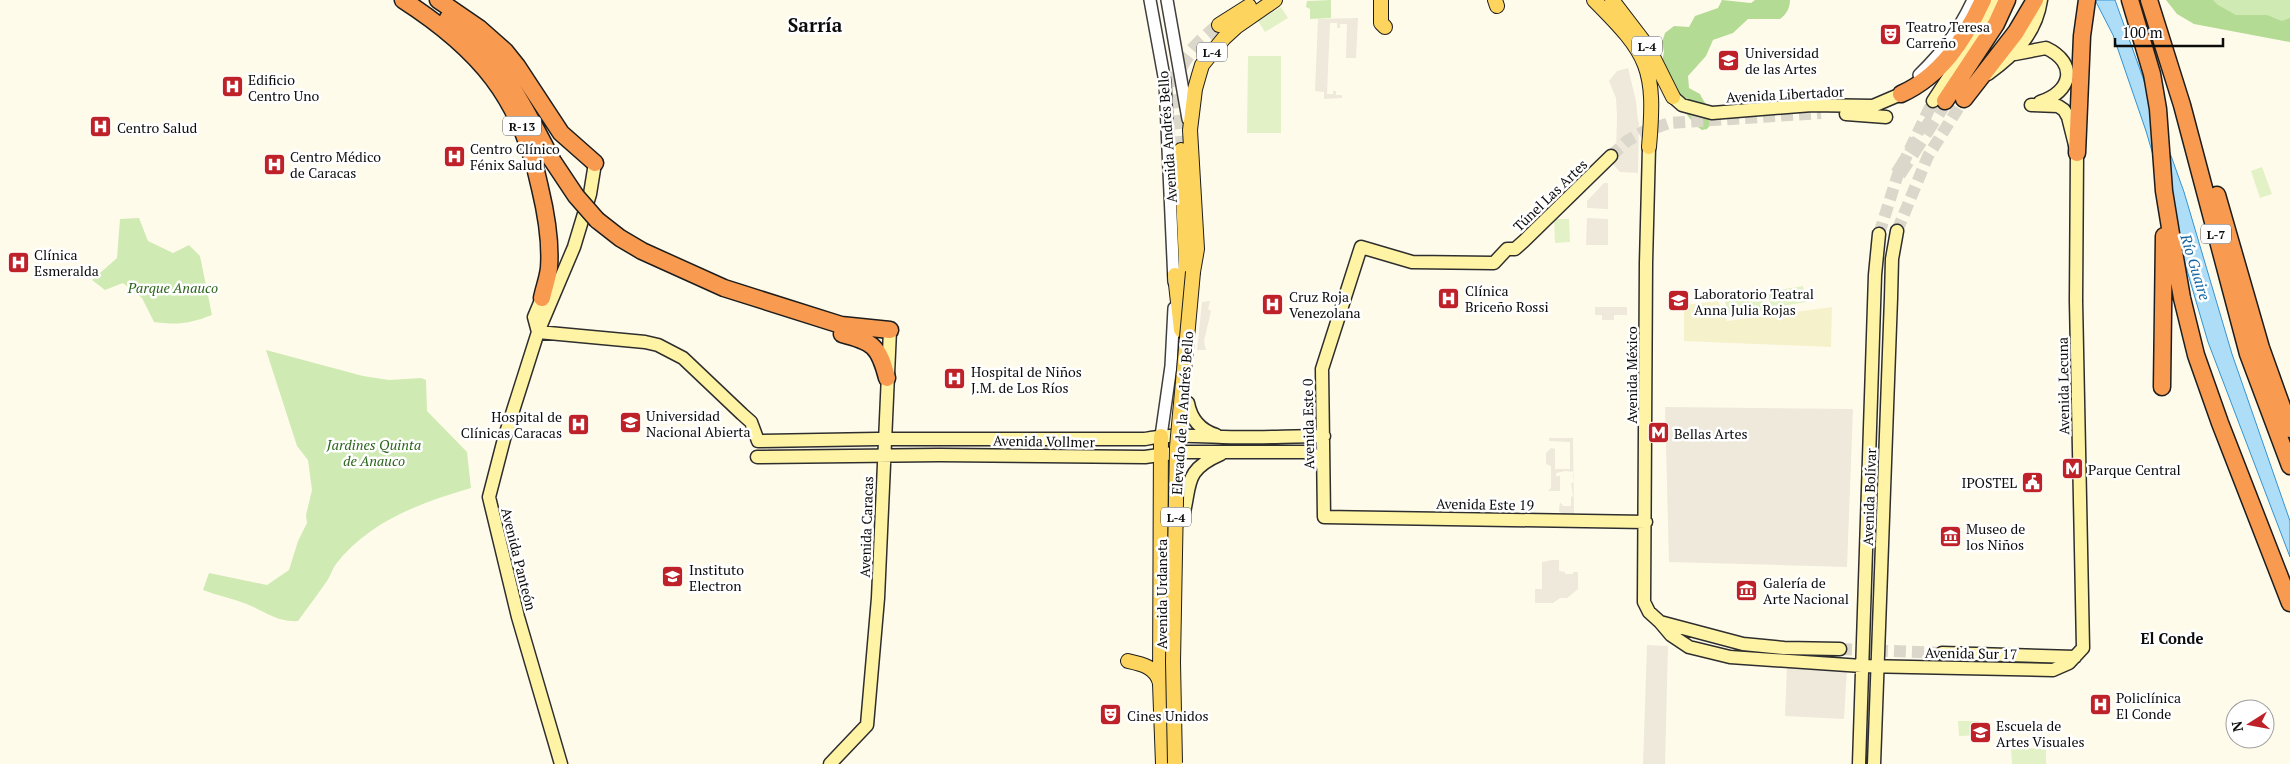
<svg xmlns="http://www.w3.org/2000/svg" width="2290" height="764" viewBox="0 0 2290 764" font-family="'PT Serif',serif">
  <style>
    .farmland { fill: #f5f1cb }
    .green { fill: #d0eab4 }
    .forest { fill: #b4db93 }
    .pitch { fill: #e2f1c6 }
    .plaza { fill: #eee9db }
    .water { fill: #aeddf8; stroke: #3393d1 }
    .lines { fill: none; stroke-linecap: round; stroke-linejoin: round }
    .secondary-tunnel { stroke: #dbd7ca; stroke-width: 12; stroke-dasharray: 12 6; stroke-linecap: butt }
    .primary-tunnel { stroke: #dbd7ca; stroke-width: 14; stroke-dasharray: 14 7; stroke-linecap: butt }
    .motorway-tunnel { stroke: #dbd7ca; stroke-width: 16; stroke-dasharray: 16 8; stroke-linecap: butt }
    .tertiary-casing { stroke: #3f3f3f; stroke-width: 14 }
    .secondary-casing { stroke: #2e2e2e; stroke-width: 15 }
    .primary-casing { stroke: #1d1d1d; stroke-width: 16 }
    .motorway-casing { stroke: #1d1d1d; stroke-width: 19 }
    .tertiary { stroke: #fff; stroke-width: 11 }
    .secondary { stroke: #fff4a6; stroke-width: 12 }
    .primary { stroke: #fcd45e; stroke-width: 14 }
    .motorway { stroke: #f89b50; stroke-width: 16 }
    .primary-bridge-casing { stroke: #1d1d1d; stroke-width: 16; stroke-linecap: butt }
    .motorway-bridge-casing { stroke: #1d1d1d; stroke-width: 19; stroke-linecap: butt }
    .primary-bridge { stroke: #fcd45e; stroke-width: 14 }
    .motorway-bridge { stroke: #f89b50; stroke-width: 16 }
    .labels { text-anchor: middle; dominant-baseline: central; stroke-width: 5; stroke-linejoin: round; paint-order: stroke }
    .shield { fill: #fff; stroke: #555; stroke-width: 1 }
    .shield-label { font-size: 12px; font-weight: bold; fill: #0c0c0c }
    .poi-label { font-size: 14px; fill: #0c0c0c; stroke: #fff; text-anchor: start }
    .street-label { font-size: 14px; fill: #0c0c0c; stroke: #fff }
    .park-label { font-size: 14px; font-style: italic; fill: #2b651b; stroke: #fff }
    .water-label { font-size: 15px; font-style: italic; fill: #1263a0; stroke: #fff }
    .neighbourhood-label { font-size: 15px; font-weight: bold; fill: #0c0c0c; stroke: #fff }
    .district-label { font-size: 19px; font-weight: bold; fill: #0c0c0c; stroke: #fff }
  </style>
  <rect width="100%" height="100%" fill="#fffbeb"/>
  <path class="farmland" d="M1718,301l9,20 105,-14 -1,40 -147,-6v-36z"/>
  <path class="green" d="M1331,0v18l-21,1v-10l-4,-2 1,-6z
    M2176,0h114v40z
    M139,218l9,23 25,12 16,-8 11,11 12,59c-23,9 -35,10 -58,7l-12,-24 -19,-15 -18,7 -13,-10 25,-22 3,-39z
    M266,350l97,26 26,4 32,-2 5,2 1,31 40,41 4,36c-49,14 -103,34 -135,76 -4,5 -5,11 -9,17 -9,13 -19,26 -29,40 -21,2 -35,-11 -54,-18 -14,-5 -28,-8 -41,-13l6,-17 58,12 22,-15 9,-29 9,-18 -1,-8 6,-25 -4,-30 -11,-14z"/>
  <path class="forest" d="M1722,0l29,3 4,-3h35c0,8 -4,15 -10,19h-32l-15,14 -20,7 -7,16 -18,20 1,12 11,6c6,14 20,21 7,35l-5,1c-17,-10 -32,-47 -41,-64l3,-14 -2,-10 3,-9 9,-7 15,1 6,-11 23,-8z
    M2166,0h47l5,5 18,10h31l15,6 8,-3v24l-96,-18 -17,-10z"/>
  <path class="pitch" d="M1281,7l7,11 -23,14 -7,-11z
    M1248,56h33v77h-34z
    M2262,167l10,27 -12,4 -9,-27z
    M1554,219h15l1,23 -15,1z
    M1803,286l3,16 -35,6 -3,-16z
    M1762,294l3,16 -36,7 -4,-16z
    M1958,721h21l1,14 -21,1z
    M2046,748v16h-34l-1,-15z"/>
  <path class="plaza" d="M1358,18l-2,40h-10l1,-34h-7v4h-3v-5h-7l-3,71h6v-3h3v4h6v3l-18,1v-7l-9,-1 3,-72z
    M1628,68l8,33 2,21h1l-1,51 -18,-1 -9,-10 5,-10 1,-35 -1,-19 -7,-17 8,-10z
    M1604,183h4v26l-21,-1v-7z
    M1587,218l21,1v26h-22z
    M1210,301l-2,8 3,2 -7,30 2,9h-9l5,-48z
    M1595,307h32v8h-13v5h-12v-5h-7z
    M1665,407l188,2 -6,158 -178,-5z
    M1549,438h24l1,76 -13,-1 -2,-2 1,-9 3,4h8v-9l2,-1 -2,-13h2l1,-4 -2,-3h2v-4l-9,-1 -9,2v3h4v15h-12l3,-3v-22l-5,-2v-11l5,-5 4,1v20h15v-27l-21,-1z
    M874,443l2,8 -108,3v-5l3,-4z
    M890,444l178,1v7l-177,-2z
    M1552,560h7v11l6,1v2h8v-2h5v17l-11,9h-7l-7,5h-18v-14h7v-27z
    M1647,645l21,1 -3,118h-22z
    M1787,665l60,4 -3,50 -59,-3z"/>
  <path class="water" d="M2095,0h20l69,192 48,162 58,167v36l-82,-215 -62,-211 -33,-96z"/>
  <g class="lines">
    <path class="secondary-tunnel" d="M1611,156l16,-15 16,-9 26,-9 152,-10
      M1897,231l31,-75 36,-57
      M1879,234l19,-60 35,-73
      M1840,649l102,4"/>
    <path class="primary-tunnel" d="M1181,150c-7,-67 -18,-78 38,-125"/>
    <path class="motorway-tunnel" d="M1898,174l47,-73"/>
    <defs>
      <path id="tertiary" d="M1150,0l15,82 9,200
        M1167,0l21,119
        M1919,75c25,-25 39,-43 54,-75
        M1161,436l10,-70 3,-58"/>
      <path id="secondary" d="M2015,54l31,-6c32,15 26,44 -6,54
        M1988,74c27,-20 48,-40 53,-74
        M1673,97l9,8 30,8 100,-8 61,1 28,-12
        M1933,101l57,-87 4,-14
        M1846,114l40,3
        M1649,147l-3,116 -2,339 5,10 11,10 83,22 41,4 56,1
        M1611,156l-87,85 -9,8h-8l-13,14 -82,-1 -51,-15 -39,122 2,148 322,5
        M538,332l107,10 13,3 25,13 59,56 9,8 7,19 119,-2h268c26,-5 51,-3 78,-2 33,1 67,-1 101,-1
        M538,332l-4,-15 8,-19
        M1188,403c3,16 12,27 28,32
        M757,457l182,-2 206,2 36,-5h124c10,3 15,5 18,15
        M1182,520c10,-35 0,-49 39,-66
        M1660,622l11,13 18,12 41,10 132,9 191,4 16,-7 14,-15 -7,-347 1,-148 -9,-36 -4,-7 -6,-4 -27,-1
        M1942,653l133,4
        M561,764l-43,-147 -29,-120 15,-58 34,-107 36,-85 16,-53 5,-31
        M830,764l37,-39 11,-127 12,-268
        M1859,764l16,-489 4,-41
        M1874,764l17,-466 1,-39 5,-28"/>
      <path id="primary" d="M1381,0v23l4,4
        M1495,0l2,6
        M1594,0c55,55 62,68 55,147
        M1612,0l36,47 25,50
        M1219,25l30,-19
        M1181,150l5,111 -2,40
        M1193,272l4,-23 -7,-119 5,-41 4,-14 3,-10 22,-27 12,-11 39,-27
        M1175,275l6,55
        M1161,436l-1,248 3,80
        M1128,661c14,3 28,6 32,22"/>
      <path id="motorway" d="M403,0c76,49 118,98 137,188 6,25 11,54 9,80 -1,10 -5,20 -7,30
        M438,0l41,28 26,23 12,15 44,67 34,30
        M2130,0l22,74 6,35 6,82 10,61 8,46 14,57 24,68 70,180
        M2149,0l33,105 66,249 42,112
        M448,18c50,35 77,89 104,142
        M1901,94c40,-18 64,-55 82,-94
        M1964,99l52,-67 19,-32
        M1945,101l51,-77 11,-24
        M2077,153l5,-117 5,-36
        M2217,195l44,153 29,81
        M597,220l23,18 22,13 82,37 117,37 49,5
        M842,334c31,8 37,12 45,44
        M2162,387l2,-151"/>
    </defs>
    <use href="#tertiary" class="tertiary-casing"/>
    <use href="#secondary" class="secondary-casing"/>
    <use href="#primary" class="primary-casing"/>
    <use href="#motorway" class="motorway-casing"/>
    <use href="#tertiary" class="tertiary"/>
    <use href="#secondary" class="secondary"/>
    <use href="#primary" class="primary"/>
    <use href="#motorway" class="motorway"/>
    <defs>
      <path id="primary-bridge" d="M1175,763l-2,-101 4,-215 16,-175"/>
      <path id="motorway-bridge" d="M552,160l24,36 21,24"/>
    </defs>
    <use href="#primary-bridge" class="primary-bridge-casing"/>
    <use href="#motorway-bridge" class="motorway-bridge-casing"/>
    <use href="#primary-bridge" class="primary-bridge"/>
    <use href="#motorway-bridge" class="motorway-bridge"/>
  </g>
  <defs>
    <symbol id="theatre-square" viewBox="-11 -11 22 22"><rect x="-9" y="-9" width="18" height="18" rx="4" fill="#bf2129" stroke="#fff"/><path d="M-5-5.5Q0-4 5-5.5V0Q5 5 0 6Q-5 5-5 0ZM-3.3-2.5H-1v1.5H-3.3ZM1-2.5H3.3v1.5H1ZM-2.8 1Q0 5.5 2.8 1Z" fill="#fff"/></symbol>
    <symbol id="university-square" viewBox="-11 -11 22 22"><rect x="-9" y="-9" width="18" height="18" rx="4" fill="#bf2129" stroke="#fff"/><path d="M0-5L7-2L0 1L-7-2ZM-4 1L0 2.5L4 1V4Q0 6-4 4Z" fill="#fff"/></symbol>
    <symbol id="hospital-square" viewBox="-11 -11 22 22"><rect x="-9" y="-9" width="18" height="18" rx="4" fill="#bf2129" stroke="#fff"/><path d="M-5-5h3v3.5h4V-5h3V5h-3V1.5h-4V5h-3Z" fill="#fff"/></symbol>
    <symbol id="metro-square" viewBox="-11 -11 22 22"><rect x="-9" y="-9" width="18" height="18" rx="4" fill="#bf2129" stroke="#fff"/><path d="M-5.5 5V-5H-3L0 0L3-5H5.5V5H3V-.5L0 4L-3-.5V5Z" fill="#fff"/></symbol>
    <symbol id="civic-square" viewBox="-11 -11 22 22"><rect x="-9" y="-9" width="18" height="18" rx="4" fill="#bf2129" stroke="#fff"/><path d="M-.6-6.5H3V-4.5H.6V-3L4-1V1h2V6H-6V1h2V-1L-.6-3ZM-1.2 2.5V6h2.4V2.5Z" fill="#fff"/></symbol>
    <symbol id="museum-square" viewBox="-11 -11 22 22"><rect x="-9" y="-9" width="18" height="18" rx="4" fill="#bf2129" stroke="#fff"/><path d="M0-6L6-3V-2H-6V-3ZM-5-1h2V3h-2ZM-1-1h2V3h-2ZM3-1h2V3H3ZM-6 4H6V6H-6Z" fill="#fff"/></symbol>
  </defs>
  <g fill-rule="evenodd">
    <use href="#theatre-square" x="1878" y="22" width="25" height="25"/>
    <use href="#university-square" x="1716" y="48" width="25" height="25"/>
    <use href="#hospital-square" x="220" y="74" width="25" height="25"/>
    <use href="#hospital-square" x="88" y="114" width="25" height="25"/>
    <use href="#hospital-square" x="442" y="144" width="25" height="25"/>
    <use href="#hospital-square" x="262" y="152" width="25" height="25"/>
    <use href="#hospital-square" x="6" y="250" width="25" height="25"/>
    <use href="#hospital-square" x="1436" y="286" width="25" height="25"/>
    <use href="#university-square" x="1666" y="288" width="25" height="25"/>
    <use href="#hospital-square" x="1260" y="292" width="25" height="25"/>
    <use href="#hospital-square" x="942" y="366" width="25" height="25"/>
    <use href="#university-square" x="618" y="410" width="25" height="25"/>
    <use href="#hospital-square" x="566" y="412" width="25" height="25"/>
    <use href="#metro-square" x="1646" y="420" width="25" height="25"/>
    <use href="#metro-square" x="2060" y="456" width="25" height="25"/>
    <use href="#civic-square" x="2020" y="470" width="25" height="25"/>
    <use href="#museum-square" x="1938" y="524" width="25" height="25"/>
    <use href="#university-square" x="660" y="564" width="25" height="25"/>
    <use href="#museum-square" x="1734" y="578" width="25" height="25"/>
    <use href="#hospital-square" x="2088" y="692" width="25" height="25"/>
    <use href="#theatre-square" x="1098" y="702" width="25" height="25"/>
    <use href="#university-square" x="1968" y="720" width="25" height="25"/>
  </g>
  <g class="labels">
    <g class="shield">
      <rect x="1632" y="36.5" width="30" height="19" rx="4"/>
      <rect x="1197" y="42.5" width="30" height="19" rx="4"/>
      <rect x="503" y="116.5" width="38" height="19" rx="4"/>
      <rect x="2201" y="224.5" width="30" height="19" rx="4"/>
      <rect x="1161" y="507.5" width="30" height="19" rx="4"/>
    </g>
    <g class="shield-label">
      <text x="1647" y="46">L-4</text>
      <text x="1212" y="52">L-4</text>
      <text x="522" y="126">R-13</text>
      <text x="2216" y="234">L-7</text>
      <text x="1176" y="517">L-4</text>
    </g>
    <g class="poi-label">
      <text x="1906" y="26">Teatro Teresa<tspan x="1906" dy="16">Carreño</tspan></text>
      <text x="1745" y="52">Universidad<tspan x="1745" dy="16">de las Artes</tspan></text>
      <text x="248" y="79">Edificio<tspan x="248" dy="16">Centro Uno</tspan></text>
      <text x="117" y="127">Centro Salud</text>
      <text x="470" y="148">Centro Clínico<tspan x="470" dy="16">Fénix Salud</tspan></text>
      <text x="290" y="156">Centro Médico<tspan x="290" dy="16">de Caracas</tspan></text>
      <text x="34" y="254">Clínica<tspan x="34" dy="16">Esmeralda</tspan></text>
      <text x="1465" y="290">Clínica<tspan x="1465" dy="16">Briceño Rossi</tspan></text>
      <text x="1694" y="293">Laboratorio Teatral<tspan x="1694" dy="16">Anna Julia Rojas</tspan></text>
      <text x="1289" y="296">Cruz Roja<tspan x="1289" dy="16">Venezolana</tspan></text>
      <text x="971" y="371">Hospital de Niños<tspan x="971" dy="16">J.M. de Los Ríos</tspan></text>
      <text x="646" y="415">Universidad<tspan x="646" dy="16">Nacional Abierta</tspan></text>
      <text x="562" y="416" text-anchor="end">Hospital de<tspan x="562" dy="16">Clínicas Caracas</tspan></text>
      <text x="1674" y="433">Bellas Artes</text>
      <text x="2088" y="469">Parque Central</text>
      <text x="2017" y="482" text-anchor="end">IPOSTEL</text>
      <text x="1966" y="528">Museo de<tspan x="1966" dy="16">los Niños</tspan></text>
      <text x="689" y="569">Instituto<tspan x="689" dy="16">Electron</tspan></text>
      <text x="1763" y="582">Galería de<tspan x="1763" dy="16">Arte Nacional</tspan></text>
      <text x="2116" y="697">Policlínica<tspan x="2116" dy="16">El Conde</tspan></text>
      <text x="1127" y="715">Cines Unidos</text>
      <text x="1996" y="725">Escuela de<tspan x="1996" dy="16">Artes Visuales</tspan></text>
    </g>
    <g class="street-label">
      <text transform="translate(1785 94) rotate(-3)">Avenida Libertador</text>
      <text transform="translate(1167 137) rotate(-94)">Avenida Andrés Bello</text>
      <text transform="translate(1550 195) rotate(-44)">Túnel Las Artes</text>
      <text transform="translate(1631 375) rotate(-90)">Avenida México</text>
      <text transform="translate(2063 386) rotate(-91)">Avenida Lecuna</text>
      <text transform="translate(1182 413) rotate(-86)">Elevado de la Andrés Bello</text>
      <text transform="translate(1308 424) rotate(-91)">Avenida Este 0</text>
      <text transform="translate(1044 441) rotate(1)">Avenida Vollmer</text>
      <text transform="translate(1869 497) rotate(-88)">Avenida Bolívar</text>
      <text transform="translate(1485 504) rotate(1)">Avenida Este 19</text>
      <text transform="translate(866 527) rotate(-88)">Avenida Caracas</text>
      <text transform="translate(519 559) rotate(76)">Avenida Panteón</text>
      <text transform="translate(1161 594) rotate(-90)">Avenida Urdaneta</text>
      <text transform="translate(1971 653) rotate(1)">Avenida Sur 17</text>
    </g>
    <g class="park-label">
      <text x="173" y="287">Parque Anauco</text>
      <text x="374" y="444">Jardines Quinta<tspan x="374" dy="16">de Anauco</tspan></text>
    </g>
    <g class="water-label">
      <text transform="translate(2196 267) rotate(73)">Río Guaire</text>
    </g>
    <g class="neighbourhood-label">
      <text x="2172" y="638">El Conde</text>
    </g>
    <g class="district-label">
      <text x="815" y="24">Sarría</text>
    </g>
  </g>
  <g transform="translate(2250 724) rotate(259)"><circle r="24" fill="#ffffff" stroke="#9e9e9e"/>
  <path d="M0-4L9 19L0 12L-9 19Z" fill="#bf2129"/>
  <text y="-8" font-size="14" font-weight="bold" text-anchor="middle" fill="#0c0c0c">N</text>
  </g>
  <path d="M2115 38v8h108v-8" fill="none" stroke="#0c0c0c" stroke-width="2.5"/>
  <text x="2122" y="38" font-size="15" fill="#0c0c0c" stroke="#ffffff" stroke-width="4" paint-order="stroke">100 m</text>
</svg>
